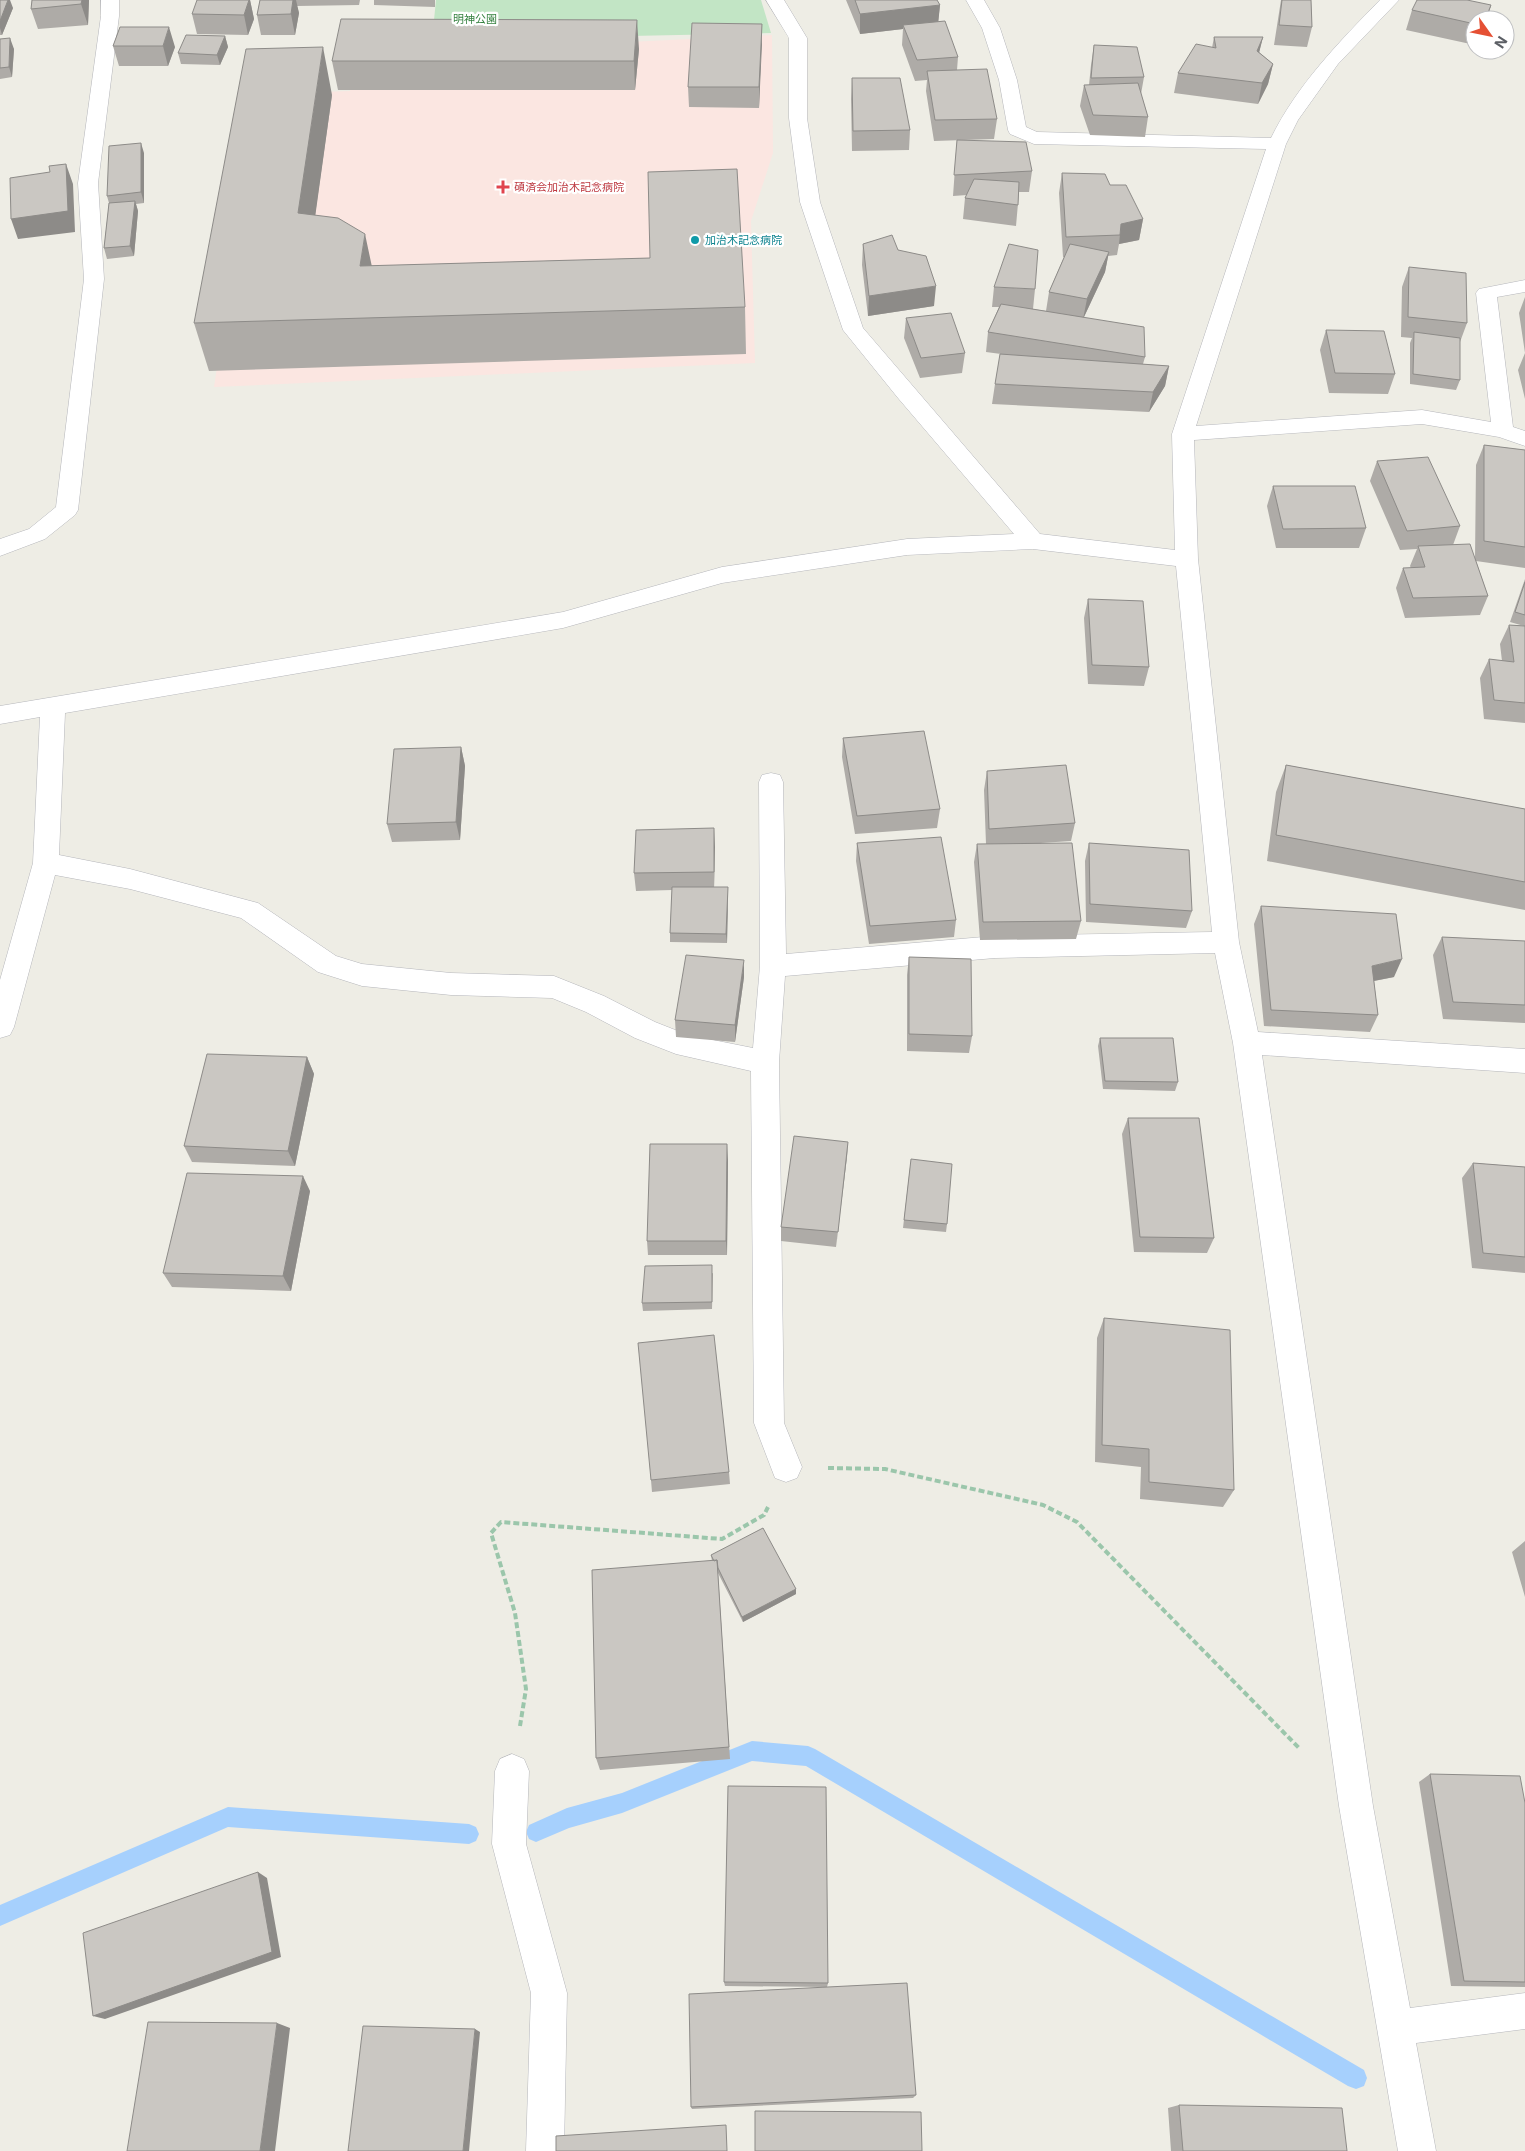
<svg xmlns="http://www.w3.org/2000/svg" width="1525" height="2151" viewBox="0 0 1525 2151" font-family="Inter,'Noto Sans JP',sans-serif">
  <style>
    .medical { fill: #fbe6e1 }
    .green { fill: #c2e5c5 }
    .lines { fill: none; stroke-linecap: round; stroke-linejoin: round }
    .stream { fill: #a6d0fd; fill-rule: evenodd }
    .minor-casing { stroke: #b5b6bb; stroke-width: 1 }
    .path { stroke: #9bc6ab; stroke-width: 4; stroke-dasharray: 6 3; stroke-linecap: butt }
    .minor { fill: #fff; fill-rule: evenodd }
    .wall { fill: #aeaba7 }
    .shaded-wall { fill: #8d8b88 }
    .building { fill: #cac7c2; stroke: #8d8b88 }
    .health-dot { fill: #e0444e; stroke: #fff; stroke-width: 2 }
    .culture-dot { fill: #0f9aa8; stroke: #fff; stroke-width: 2 }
    .labels { text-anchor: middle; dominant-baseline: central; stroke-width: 4.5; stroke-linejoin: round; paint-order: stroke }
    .far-park-label { font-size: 11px; fill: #368240; stroke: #fff }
    .far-health-label { font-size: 11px; fill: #be3a42; stroke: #fff; text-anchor: start }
    .far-culture-label { font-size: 11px; fill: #0d838f; stroke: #fff; text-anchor: start }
  </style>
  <rect width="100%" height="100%" fill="#eeede5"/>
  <path class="medical" d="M772,35l1,118 -22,68 4,142 -541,24 45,-293 91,-3 6,-36z"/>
  <path class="green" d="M436,0h325l10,33 -339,7z"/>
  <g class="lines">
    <path class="stream" d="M752,1741l56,5 7,3 549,321 3,8 -3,8 -8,3 -8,-3 -542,-320 -54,-5 -130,52 -53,15 -33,14 -7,-3 -3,-7 3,-7 38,-17 55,-15z
      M228,1807l241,17 7,3 3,7 -3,7 -7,3 -241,-17 -228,99v-21z"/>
    <defs>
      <path id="minor" d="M101,0h18v16l-21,167 6,96 -26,231 -3,5 -30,24 -45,17v-17l29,-10 27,-22 28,-228 -6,-96 23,-167z
        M766,0h18l23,38v80l13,84 43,126 177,206 135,16 -3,-116 94,-285 -232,-5 -24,-10 -2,-4 -9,-50 -17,-52 -16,-28h18l16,28 17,52 9,47 11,5 234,6c26,-53 68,-96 109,-138h19l-61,64 -40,56 -12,24 -90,282 226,-16 69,12 -15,-129 3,-4 46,-9v12l-28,5 16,130 12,4v15l-26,-9 -77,-13 -228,16 4,119 41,383 19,90 267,17v24l-263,-18 111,751 37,202 115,-15v36l-109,14 20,108h-38l-59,-345 -106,-763 -18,-90 -220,5 -210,18 -6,86 5,361 18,44 -5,11 -11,4 -11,-4 -21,-55 -3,-352 -75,-17 -41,-16 -49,-26 -34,-14 -101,-3 -89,-9 -44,-14 -77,-54 -111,-29 -75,-14 -41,152 -4,8 -10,3v-58l33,-117 7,-146 -40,7v-18l563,-94 159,-45 185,-28 107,-5 -116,-136 -55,-68 -43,-128 -11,-84v-80zM1033,549l143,17 36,366 -217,4 -209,18 -3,-172 -3,-7 -9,-2 -9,2 -3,7 1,184 -7,82 -65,-13 -33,-13 -51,-26 -50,-20 -103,-3 -89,-9 -26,-8 -78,-53 -128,-34 -71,-14 6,-142 498,-85 159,-45 185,-28z
        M512,1754l12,5 5,12 -3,73 41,149 -3,158h-38l5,-158 -39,-149 3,-73 5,-12z"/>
    </defs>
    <use href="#minor" class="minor-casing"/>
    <path class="path" d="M828,1468l57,1 158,36 34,17 222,226
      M520,1726l6,-37 -11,-76 -24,-80 10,-11 221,17 42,-24 4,-8"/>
    <use href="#minor" class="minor"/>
  </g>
  <path class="wall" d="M0,0l13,8 -11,27h-2z
    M32,0h57l-1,25 -50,4 -7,-20z
    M250,0l4,19 -6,16 -51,-1 -5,-20z
    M260,0h100l-1,5 -62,1 2,7 -4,22h-34l-4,-20z
    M374,0h61v7l-61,-2z
    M846,0h91l3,5 -2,17 20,35 -1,13 40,49 -3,20 -60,2 -8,-50 1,-11 -12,1 -13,-36 1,-16 -43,5z
    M1281,0h30l1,27 -5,20 -33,-2z
    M1491,5l-4,15h-12v25l-69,-15 6,-20z
    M762,24l-3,84 -70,-1 -1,-20z
    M120,27l55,20 -7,19h-49l-6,-20z
    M225,36l3,11 -8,18 -39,-1 -3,-11z
    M1214,37h49l-4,15 14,12 -5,20 -10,20 -84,-11 4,-20 34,-25z
    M0,39l14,10 -2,28 -12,2z
    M1094,45l50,32 -3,17 7,23 -3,20 -55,-2 -10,-29 4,-21h5l2,-20z
    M639,49l-4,41h-297l-6,-29z
    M852,78l58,52 -1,20 -57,1 -1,-52z
    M332,95l-17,120 57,51 278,-8 95,49 1,47 -537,17 -15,-48z
    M957,140l75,31 -3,21h-10l-3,34 -53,-7 2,-21 2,-3 -14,1z
    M144,153v50l-8,1 2,7 -4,45 -27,3 -3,-11 5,-45 -2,-7z
    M1062,173l48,12 33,34 -4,21 -20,4 -2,11 -9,1 -3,16 -21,45 61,40 -2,7 26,2 -4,20 -16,26 -157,-8 3,-20 6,-30 -15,-2 2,-20 11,-25h-7l2,-20 41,2 -2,20 13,2 3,-19 15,-35h-1l-4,-64z
    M863,244l35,6 36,56 -66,10 -6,-51z
    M1409,267l58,56 -7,19v38l-4,10 -46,-6v-41l2,-5 -11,-1 1,-50z
    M1525,297v102l-7,-29 7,-17 -6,-40z
    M906,318l59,35 -3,20 -42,5 -16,-40z
    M1326,330l69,44 -7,20 -59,-1 -9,-43z
    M1484,445l41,5v118l-49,-7 12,35 -8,19 -75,3 -9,-30 7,-20h8l-1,-2 7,-17 -17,1 -30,-69 7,-20 83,65 -7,19 22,15 1,-95z
    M1273,486l93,42 -7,20h-83l-9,-42z
    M1525,579v144l-41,-4 -4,-41 9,-19 13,2 -2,-17 9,-19 15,1 -14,-4z
    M1088,599l61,68 -5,19 -56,-2 -4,-66z
    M843,738l97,71 -3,19 -82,6 -13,-77z
    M461,747l4,19 -5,74 -68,2 -5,-18z
    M1286,765l239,44v101l-258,-49 9,-69z
    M987,771l88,52 -4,18 -30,2 40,78 -5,18 -96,1 -6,-78 3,-18h9l-2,-54z
    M714,828v59l14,9 -1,47 -57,-1v-9l2,-43 -36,1 -2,-18z
    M857,843l99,77 -2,17 -85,7 -13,-83z
    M1089,843l103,68 -6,17 -100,-6 -1,-61z
    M1261,906l133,71 -20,4 4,34 -8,17 -106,-6 -10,-102z
    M1442,937l83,4v82l-82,-4 -10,-64z
    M909,957l63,79 -3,17 -62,-2v-76z
    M744,977l-9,65 -59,-5 -1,-17z
    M1100,1038l78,44 -3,9 -72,-2 -5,-43z
    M307,1057l7,17 -19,92 -103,-4 -8,-16z
    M1128,1118l86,120 -7,15 -73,-1 -12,-118z
    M848,1142l-12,105 -55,-6v-14z
    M728,1160l-1,95h-79l-1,-14z
    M1473,1163l52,4v106l-53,-5 -10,-90z
    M910,1167l37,57 -1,8 -43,-4z
    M310,1191l-19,100 -119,-4 -9,-14z
    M713,1273l-1,36 -69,2 -1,-8z
    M1104,1318l130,172 -11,17 -83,-8 1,-32 -46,-5 2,-124z
    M729,1472l1,12 -78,8 -1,-12z
    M1525,1541v56l-13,-45z
    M711,1555l85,34v5l-53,28 -25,-49 12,186 -130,11 -4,-12 116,-197z
    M1430,1774l95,29v184l-74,-1 -32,-204z
    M724,1982l104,1 -1,4 89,108 -3,3 -221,11 -1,-2 133,-120 -99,-1z
    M1179,2105l168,46h-176l-3,-43z"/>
  <path class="shaded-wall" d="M8,0h2l3,8 -11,27 -2,-7v-7z
    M82,0h7l-1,25 -7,-21z
    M249,0h1l4,19 -6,16 -4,-20z
    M293,0h3l3,13 -4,22 -4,-21z
    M940,5l-2,20h-35v4l-43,5v-20z
    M1491,5l-4,15h-2z
    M637,20l2,29 -4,41 -1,-29z
    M762,24v20l-3,64v-21z
    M169,27l6,20 -7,19 -5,-20z
    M225,36l3,11 -8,18 -3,-10z
    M1263,37l-5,20 -1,-6z
    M10,38l4,11 -2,28 -3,-10z
    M323,47l9,48 -23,166 -11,-48z
    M1273,64l-5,20 -10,20 4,-21z
    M141,143l3,10v50l-3,-11z
    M66,164l7,20 2,48 -57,7 -7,-20z
    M135,201l3,10 -4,45 -4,-10z
    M1143,219l-4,21 -20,4 2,-20z
    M365,234l10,47 -15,-15z
    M1109,252l-4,20 -22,47 4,-20z
    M936,286l-2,20 -66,10 1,-20z
    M1169,366l-4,20 -16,26 4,-20z
    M461,747l4,19 -5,74 -4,-18z
    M714,828l1,19 -1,43z
    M728,887v9l-1,47 -1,-9z
    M1402,959l-8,18 -31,6 9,-17z
    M744,960v17l-9,65v-17z
    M307,1057l7,17 -19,92 -7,-15z
    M848,1142l-1,15 -11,90 2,-15z
    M727,1144l1,16 -1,95 -1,-14z
    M303,1176l7,15 -19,100 -8,-15z
    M796,1589v5l-53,28 -1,-5z
    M258,1872l9,6 14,79 -176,62 -12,-3z
    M277,2023l13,5 -15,123h-15z
    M475,2029l5,3 -11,119h-6z"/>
  <path class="building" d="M0,0h8l-8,21z
    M32,0h50l-1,4 -50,5z
    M197,0h52l-5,15 -52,-1z
    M260,0h33l-2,14 -34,1z
    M855,0h82l3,5 -80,9z
    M1282,0h29l1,27 -33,-2z
    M1417,0h50l24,5 -6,15h-10v4l-63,-14z
    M341,19l296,1 -3,41h-302z
    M945,21l13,36 -41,3 -14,-35z
    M692,23l70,1 -3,63h-71z
    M120,27h49l-6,19h-50z
    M186,35l39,1 -8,19 -39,-2z
    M1214,37h49l-6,14 16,13 -11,19 -84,-10 18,-29 20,4z
    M10,38l-1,29 -9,1v-29z
    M1094,45l43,2 7,30 -53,1z
    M323,47l-25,166 40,5 27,16 -5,32 290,-8 -2,-86 89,-3 8,138 -551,16 52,-274z
    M987,69l10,50 -62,1 -8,-49z
    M852,78h48l10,52 -57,1z
    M1138,83l10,34 -55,-2 -9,-30z
    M957,140l69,2 6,29 -78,4z
    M141,143v49l-34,4 2,-50z
    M66,164l2,47 -57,8 -1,-41 40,-6 -1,-6z
    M1062,173l43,1 5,11h16l17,34 -22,5 -1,11 -54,2z
    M974,179l45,3 -1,23 -53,-7z
    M135,201l-5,45 -26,2 5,-45z
    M892,235l6,15 28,6 10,30 -67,10 -6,-52z
    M1009,244l29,6 -3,39 -41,-2z
    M1070,244l39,8 -22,47 -38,-7z
    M1409,267l57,6 1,50 -59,-6z
    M1001,304l143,23 1,30 -157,-25z
    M951,313l14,40 -44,5 -15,-40z
    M1326,330l58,1 11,43 -60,-1z
    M1414,332l46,6v42l-47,-6z
    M1000,354l169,12 -16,26 -158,-8z
    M1484,445l41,5v97l-41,-6z
    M1428,457l32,69 -53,5 -30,-70z
    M1273,486h82l11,42 -83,1z
    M1470,544l18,52 -75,2 -10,-30 22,-1 -7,-21z
    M1525,582v33l-10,-3z
    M1088,599l55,2 6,66 -57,-2z
    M1509,625l16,1v77l-31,-3 -5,-41 25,3z
    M924,731l16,78 -83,7 -14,-78z
    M461,747l-5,75 -69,2 7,-75z
    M1066,765l9,58 -86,6 -2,-58z
    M1286,765l239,44v73l-249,-47z
    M714,828v44l-80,1 2,-43z
    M941,837l15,83 -86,6 -13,-83z
    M1072,843l9,78 -98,1 -6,-78z
    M1089,843l100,7 3,61 -102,-7z
    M672,887h56l-2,47 -56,-1z
    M1261,906l135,8 6,45 -30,7 6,49 -107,-5z
    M1442,937l83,4v64l-72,-3z
    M686,955l58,5 -9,65 -60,-5z
    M909,957l62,2 1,77 -63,-2z
    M1100,1038h73l5,44 -73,-1z
    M207,1054l100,3 -19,94 -104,-5z
    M1128,1118h71l15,120 -74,-1z
    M794,1136l54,6 -10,90 -57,-5z
    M650,1144h77l-1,97h-79z
    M911,1159l41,5 -5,60 -43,-4z
    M1473,1163l52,4v90l-42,-4z
    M187,1173l116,3 -20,100 -120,-3z
    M712,1265v37l-70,1 3,-37z
    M1104,1318l126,12 4,160 -85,-8v-33l-47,-4z
    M714,1335l15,137 -78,8 -13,-137z
    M763,1528l33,61 -54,28 -24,-49 -1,-8 -3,1 -3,-6z
    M717,1560l12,187 -133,11 -4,-188z
    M1430,1774l90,2 5,27v179l-61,-1z
    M728,1786l98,1 2,196 -104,-1z
    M258,1872l14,80 -179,64 -10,-83z
    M907,1983l9,112 -225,12 -2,-113z
    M148,2022l129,1 -17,128h-133z
    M363,2026l112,3 -12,122h-115z
    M1179,2105l163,3 5,43h-164z
    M755,2111l166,1 1,39h-167z
    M726,2125l1,26h-171v-15z"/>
  <path class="health-dot" d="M500.5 179.5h5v5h5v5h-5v5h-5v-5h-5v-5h5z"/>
  <circle class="culture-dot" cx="695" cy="240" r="5"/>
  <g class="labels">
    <g class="far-park-label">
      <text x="475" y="19">明神公園</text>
    </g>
    <g class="far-health-label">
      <text x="514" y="187">碩済会加治木記念病院</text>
    </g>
    <g class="far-culture-label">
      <text x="705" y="240">加治木記念病院</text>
    </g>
  </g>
  <g transform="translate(1490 35) rotate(123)"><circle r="24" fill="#ffffff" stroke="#bebfc1"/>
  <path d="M0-4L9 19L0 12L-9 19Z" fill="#e55034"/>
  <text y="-8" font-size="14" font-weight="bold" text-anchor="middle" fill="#5c5f65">N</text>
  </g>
</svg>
